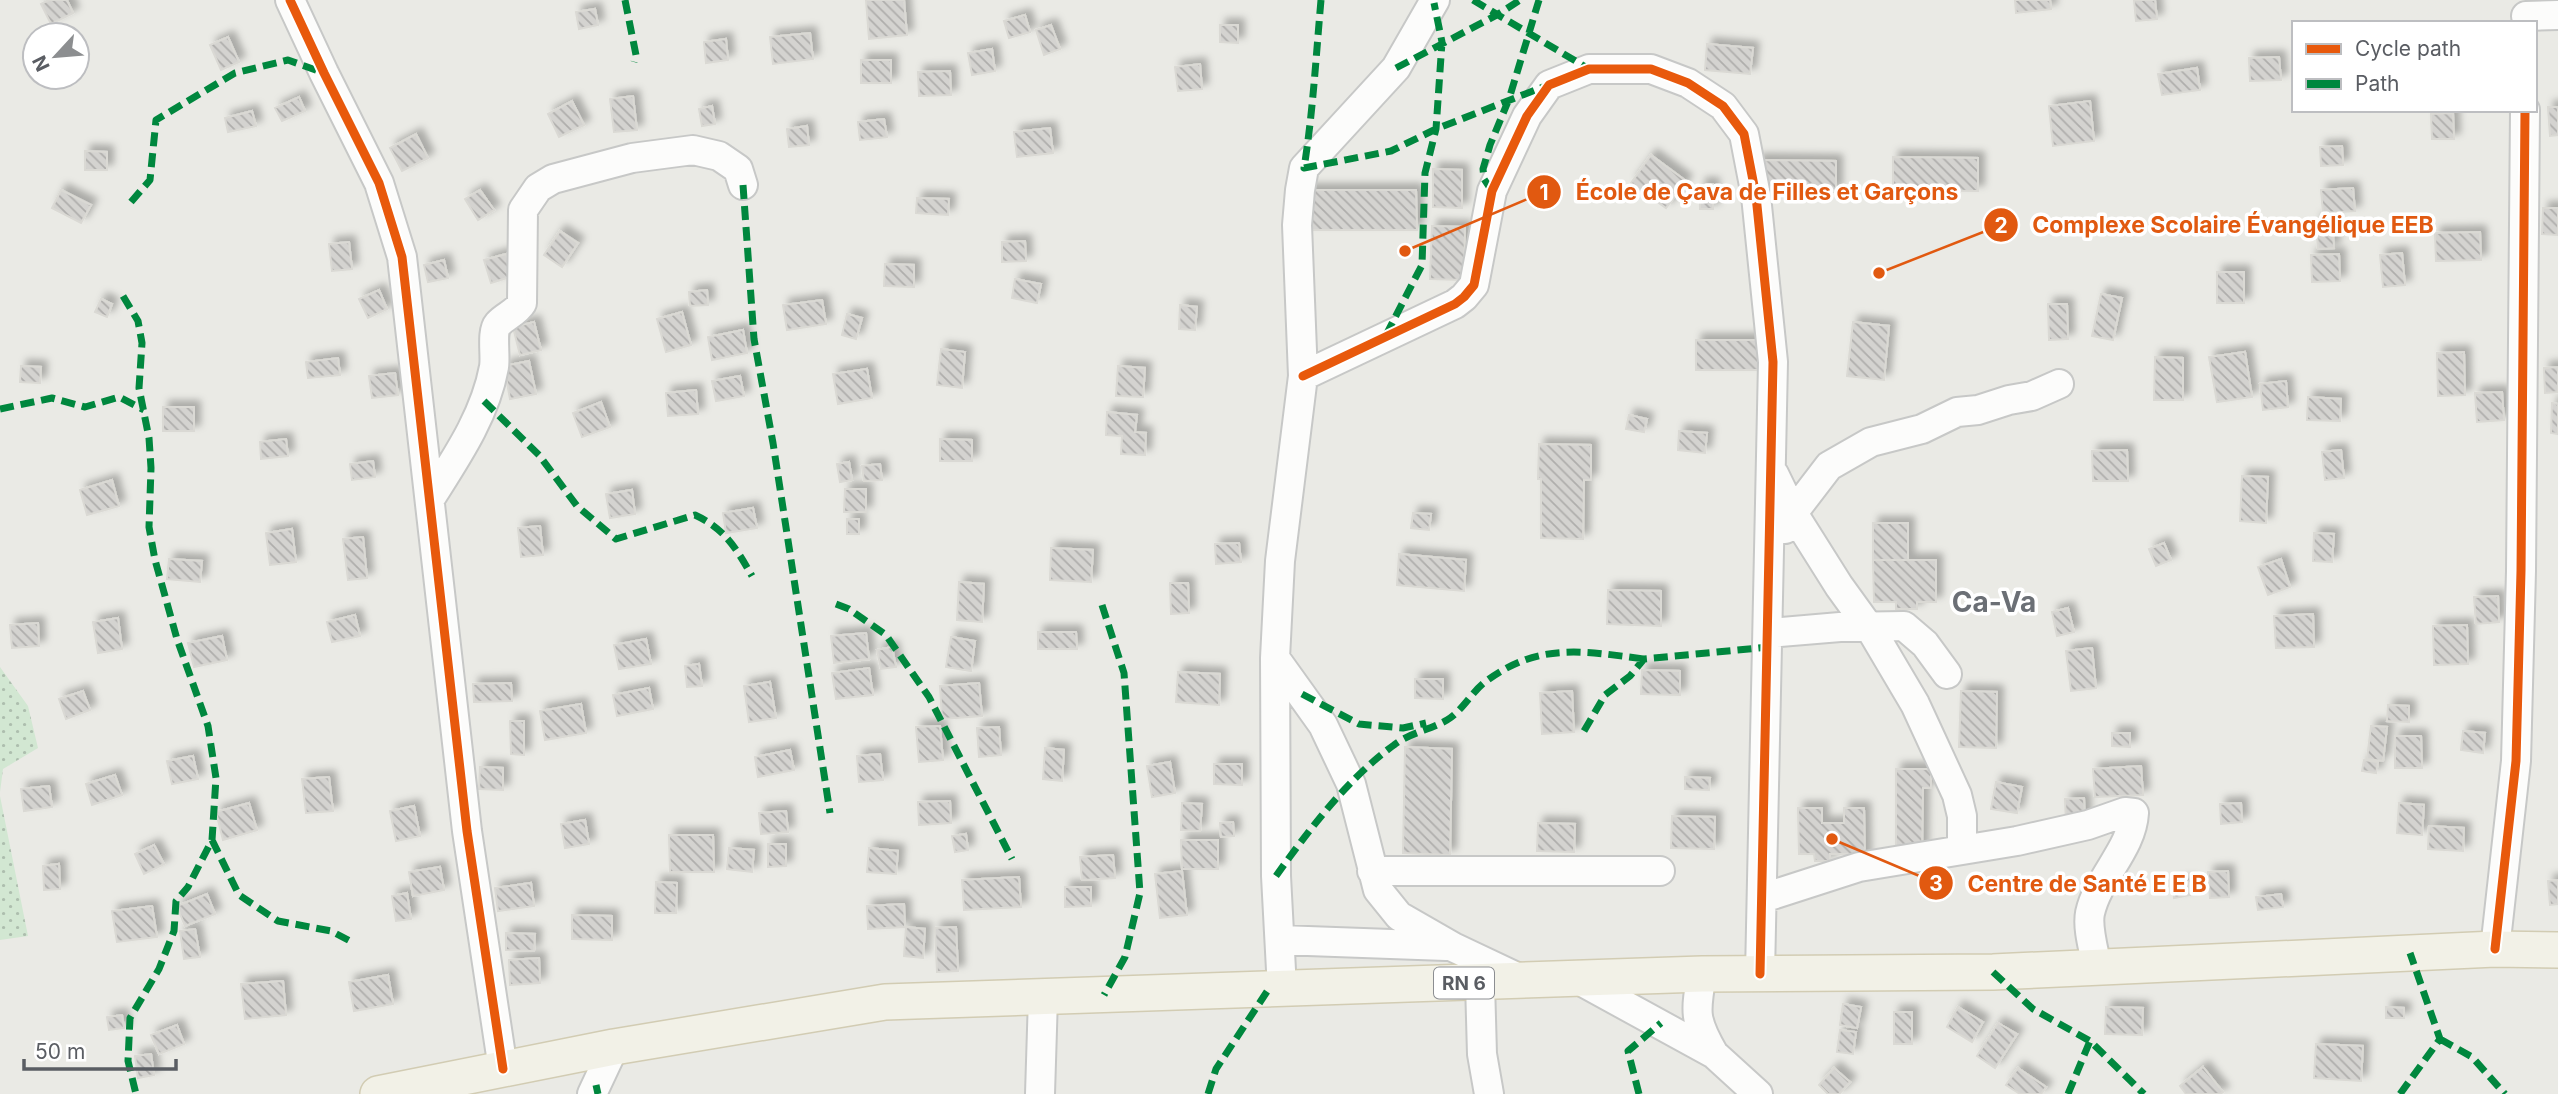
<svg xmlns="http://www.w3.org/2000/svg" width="2558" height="1094" viewBox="0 0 2558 1094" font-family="Inter,sans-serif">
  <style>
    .grass { fill: url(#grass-dots) }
    .building { fill: url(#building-back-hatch); stroke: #dad9d4; stroke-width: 2; filter: url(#shadow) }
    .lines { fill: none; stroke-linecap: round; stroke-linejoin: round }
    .minor-casing { stroke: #c7c8c7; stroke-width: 32 }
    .major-casing { stroke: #d2ccb3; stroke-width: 38 }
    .minor { stroke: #fcfcfb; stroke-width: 28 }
    .major { stroke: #f2f1e7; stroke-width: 35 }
    .quiet { stroke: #00873e; stroke-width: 7; stroke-dasharray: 14 7; stroke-linecap: butt }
    .cycleway-casing { stroke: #fff; stroke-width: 13 }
    .cycleway { stroke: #e8590c; stroke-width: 9 }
    .labels { text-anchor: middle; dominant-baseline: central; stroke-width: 7; stroke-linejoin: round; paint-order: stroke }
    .shield { fill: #fff; stroke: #8c8e92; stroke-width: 2 }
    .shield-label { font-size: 19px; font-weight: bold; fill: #5a5d63 }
    .district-label { font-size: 28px; font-weight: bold; fill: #6b6f75; stroke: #fff }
    .leader { fill: none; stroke: #e15910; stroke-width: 2.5 }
    .callout-dot { fill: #e15910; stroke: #fff; stroke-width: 2.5 }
    .mark-label { font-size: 21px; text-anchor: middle; font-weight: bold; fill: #fff }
    .callout-label { font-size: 23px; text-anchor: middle; font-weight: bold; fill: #e15910; stroke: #fff; stroke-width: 7; stroke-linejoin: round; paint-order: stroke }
  </style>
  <defs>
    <pattern id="grass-dots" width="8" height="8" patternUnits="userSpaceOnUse" patternTransform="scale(1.75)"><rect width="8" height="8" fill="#d2e7d2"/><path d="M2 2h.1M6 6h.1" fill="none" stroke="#adbeae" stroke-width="1.8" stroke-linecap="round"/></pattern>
    <pattern id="building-back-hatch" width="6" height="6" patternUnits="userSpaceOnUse" patternTransform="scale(1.75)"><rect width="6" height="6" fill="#d4d3d0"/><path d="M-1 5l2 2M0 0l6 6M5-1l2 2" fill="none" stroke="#afaeac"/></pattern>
    <filter id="shadow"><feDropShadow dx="6" dy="-6" stdDeviation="3.5" flood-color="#0004"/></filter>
  </defs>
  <rect width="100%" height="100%" fill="#eaeae5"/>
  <path class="grass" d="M0,667l28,39 10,42 -35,21 -3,23z
    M0,796l28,140 -28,4z"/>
  <path class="building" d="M49,0h18l6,13 -22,11 -10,-20z
    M866,0h38l3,35 -38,4z
    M2015,0h35l1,9 -35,4z
    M2134,0h21l2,19 -21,2z
    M595,9l3,16 -19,4 -3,-17z
    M1025,15l5,17 -21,6 -5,-17z
    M1051,25l9,24 -16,6 -8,-25z
    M1220,25h18v18l-18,-1z
    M810,33l3,26 -40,5 -3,-27z
    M228,37l11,25 -18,8 -11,-25z
    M726,39l2,21 -22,3 -2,-21z
    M1707,44l46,4 -3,26 -45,-4z
    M992,49l3,22 -23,4 -4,-22z
    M2279,57l2,23 -31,1 -1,-23z
    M861,60h30v23h-30z
    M1200,64l2,25 -24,2 -3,-24z
    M2197,68l3,22 -38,5 -4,-21z
    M950,71l1,24 -32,1 -1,-24z
    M633,96l4,34 -23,2 -4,-33z
    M299,97l6,14 -23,10 -7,-13z
    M572,101l12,24 -25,12 -11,-23z
    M2090,101l4,40 -41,5 -4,-40z
    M712,106l3,18 -13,2 -3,-17z
    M2548,107h10v28l-8,1z
    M252,111l4,15 -28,6 -3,-14z
    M2453,113l1,26h-22l-1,-25z
    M884,119l3,18 -27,3 -2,-18z
    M807,126l2,19 -20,2 -2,-18z
    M1050,128l3,25 -36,4 -3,-25z
    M416,134l12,24 -26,13 -12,-23z
    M2342,146l1,19 -22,1 -1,-19z
    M85,151l22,1v18h-22z
    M1651,155l35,26 -20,27 -35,-25z
    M1893,157l85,1v33l-85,-1z
    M1756,160l80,1v31l-80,-1z
    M1433,169l29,1v38l-29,-1z
    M1700,184h13v25h-13z
    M2353,188l2,23 -32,2 -2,-23z
    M61,190l30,15 -10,18 -29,-15z
    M480,190l14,20 -16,10 -13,-21z
    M1305,190h111l1,40h-112z
    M917,198l32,1 -1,16 -32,-2z
    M2543,208h15v27l-16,-1z
    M2332,219l2,29 -16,1 -2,-29z
    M1432,226l33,1 -1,53 -34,-1z
    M560,231l18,12 -16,24 -18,-12z
    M2480,232l1,28 -45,1 -1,-28z
    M1025,241l1,20 -24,1v-20z
    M349,242l3,27 -20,2 -3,-27z
    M2402,253l3,32 -22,2 -3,-32z
    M506,254l7,22 -22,7 -7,-23z
    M2339,254l1,27 -28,1 -1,-27z
    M444,260l4,18 -20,4 -4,-17z
    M885,264l29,1v22l-30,-1z
    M2217,272h27v31h-27z
    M1015,279l26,5 -4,19 -25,-5z
    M379,290l8,19 -19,9 -9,-19z
    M707,290l1,15 -18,1 -1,-14z
    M2101,294l21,4 -9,42 -21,-4z
    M101,299l11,5 -5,13 -12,-5z
    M822,300l4,24 -39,6 -4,-25z
    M2048,304h19l1,35 -19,1z
    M1180,305l17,2 -2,23 -16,-1z
    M682,312l9,33 -25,7 -9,-33z
    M847,314l15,4 -6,21 -14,-4z
    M534,322l7,28 -21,5 -7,-28z
    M1853,322l36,4 -5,54 -37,-4z
    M743,330l4,23 -35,7 -4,-23z
    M1696,340h63v30h-63z
    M941,349l24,3 -3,36 -25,-3z
    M2245,352l7,45 -35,5 -8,-45z
    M2464,352l1,43 -27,1 -1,-43z
    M2155,357l28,1v42h-29z
    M338,358l2,17 -32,3 -2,-16z
    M529,361l7,33 -26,5 -6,-33z
    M21,366l20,1 -1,16 -20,-1z
    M1118,366l27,2 -2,29 -27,-1z
    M2558,367v25l-13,1 -1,-25z
    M867,369l5,29 -34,6 -5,-30z
    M395,373l3,22 -26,3 -3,-22z
    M740,376l4,20 -28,5 -4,-20z
    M2286,381l2,26 -25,3 -3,-26z
    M696,390l2,24 -30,2 -2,-23z
    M2502,392l2,28 -27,2 -2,-29z
    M2308,397l33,2 -1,22 -33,-1z
    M601,402l9,25 -28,10 -9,-24z
    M2552,403l6,1v30l-7,-1z
    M163,407h31v24h-31z
    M1107,412l30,3 -2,17 11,1 -1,22 -24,-1 1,-18 -16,-1z
    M1629,415l18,4 -3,13 -18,-3z
    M1679,431l28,2 -2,20 -27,-3z
    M286,439l2,17 -27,3 -1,-17z
    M940,439l32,1v21h-32z
    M1539,444l52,1v35h-7l-1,59 -42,-1v-59h-3z
    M2127,450l1,31h-35l-1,-30z
    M2341,450l3,28 -19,2 -3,-28z
    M373,461l2,16 -23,3 -2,-16z
    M849,462l3,18 -12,2 -3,-18z
    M880,464l2,16 -18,1 -2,-15z
    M2242,476l26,1 -2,46 -26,-2z
    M112,480l7,26 -32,9 -7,-25z
    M845,489h21v23h-22z
    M632,490l3,24 -25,4 -4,-24z
    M753,508l4,20 -31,5 -3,-20z
    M1413,513l18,1 -2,16 -18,-2z
    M847,519h12v15h-12z
    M1873,523h35v37h-35z
    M540,526l3,29 -22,2 -3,-29z
    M292,529l4,33 -26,3 -4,-32z
    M2314,533l20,1 -2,28 -19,-1z
    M363,537l4,41 -19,2 -5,-41z
    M1239,543l2,19 -25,2 -1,-20z
    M2164,543l7,17 -15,6 -7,-17z
    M1051,548l42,2 -2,32 -41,-2z
    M1399,554l67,6 -2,31 -67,-6z
    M169,559l33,2 -2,21 -33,-3z
    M2281,559l9,28 -22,8 -10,-28z
    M1873,560h63v42h-19v7h-21v-7h-22z
    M959,582l25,2 -2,38 -25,-2z
    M1170,583h18l1,30 -18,1z
    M1608,590l53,1v35l-54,-2z
    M2498,596l1,26 -23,2 -2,-27z
    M2068,608l6,24 -17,4 -5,-24z
    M2313,614l1,33 -38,1 -2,-32z
    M355,615l5,21 -28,6 -5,-20z
    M118,618l4,31 -24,4 -5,-31z
    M38,623l1,23 -27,2 -2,-23z
    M2467,625l1,39 -34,1 -1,-39z
    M1038,632h38l1,17h-39z
    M866,633l3,26 -35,4 -3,-27z
    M222,636l5,24 -33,7 -6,-24z
    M951,637l24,4 -4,30 -25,-4z
    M646,639l5,25 -32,5 -5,-24z
    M892,647l4,20 -15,2 -4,-19z
    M2092,648l4,40 -25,3 -5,-40z
    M699,664l3,22 -15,1 -2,-21z
    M869,668l4,27 -37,4 -4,-26z
    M1642,670l38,1v24l-39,-1z
    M1178,672l42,2 -1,31 -43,-3z
    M1415,679h28v20l-28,-1z
    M770,682l6,36 -27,4 -5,-36z
    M511,683l1,18 -38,1 -1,-18z
    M979,683l3,33 -40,3 -2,-33z
    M649,688l4,21 -36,7 -4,-21z
    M83,691l7,19 -24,9 -7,-20z
    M1572,691l2,41 -32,2 -2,-41z
    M1961,691l36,1 -1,56 -37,-1z
    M581,704l5,29 -41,7 -5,-29z
    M2388,705l21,1v16l-22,-1z
    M510,721h14v34l-13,-1z
    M940,726l3,34 -24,2 -3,-35z
    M2371,726l16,1 -4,34 -16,-2z
    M999,727l2,28 -22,2 -2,-29z
    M2463,731l22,2 -2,20 -22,-3z
    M2112,733h18v14l-18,-1z
    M2395,736h26l1,32h-27z
    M1405,747l47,2 -2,106 -47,-2z
    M1045,748l19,2 -2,31 -19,-2z
    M790,750l4,20 -36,7 -3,-20z
    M880,754l3,26 -24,2 -2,-26z
    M193,756l5,23 -26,5 -5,-23z
    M2364,760l14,2 -2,11 -14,-2z
    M1170,762l5,31 -23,4 -5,-31z
    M1214,764h28v21l-28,-1z
    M2141,766l2,29 -48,2 -2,-28z
    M480,767l23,1v22l-24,-1z
    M1896,769h35v19h-8l-1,65 -26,-1z
    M115,775l7,20 -30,10 -6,-21z
    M329,777l4,34 -27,2 -4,-34z
    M1685,777l25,1 -1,12 -24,-1z
    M1996,782l26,5 -5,26 -26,-4z
    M49,786l3,21 -28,4 -3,-22z
    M2084,798l1,25 -19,1 -1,-25z
    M950,801l1,22 -32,2 -1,-23z
    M249,803l8,27 -34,10 -7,-28z
    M1182,803l20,1 -2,27 -19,-1z
    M2241,803l1,19 -21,2 -1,-20z
    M2399,803l25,2 -2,30 -25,-2z
    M414,806l6,30 -24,5 -6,-30z
    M1798,808h24v15h22v-15h20l1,53h-14l-1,-7h-20v7h-15l-1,-7h-15z
    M786,811l2,21 -27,2 -2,-21z
    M1672,816l43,1 -1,32 -43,-1z
    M585,820l4,24 -24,4 -4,-24z
    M1233,822l1,14 -13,1 -1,-14z
    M1538,823l37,1 -1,28 -37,-1z
    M2429,826l35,2 -1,23 -35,-2z
    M966,834l2,16 -13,2 -3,-16z
    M669,835h44l1,37h-44z
    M1181,840h37v29h-36z
    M768,844h18v22l-18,1z
    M154,845l10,19 -20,10 -9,-20z
    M729,848l25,2 -2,22 -25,-3z
    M869,848l29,3 -2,23 -29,-2z
    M1113,855l2,23 -33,2 -2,-23z
    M59,864l1,25 -16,1 -1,-24z
    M440,867l4,23 -31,6 -4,-24z
    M1182,871l5,44 -27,3 -5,-44z
    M2228,871l1,26 -19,1 -2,-26z
    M1019,877l2,30 -57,3 -2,-30z
    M2558,880v24l-8,1 -2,-24z
    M656,882l21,1 -1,30h-21z
    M2188,882l2,13 -16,3 -1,-13z
    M531,883l3,23 -36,5 -3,-23z
    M1065,887h26v19l-26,1z
    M407,893l4,26 -15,2 -4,-25z
    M207,894l8,20 -30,12 -8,-20z
    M2281,894l2,13 -25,3 -2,-13z
    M904,904l1,23 -37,2 -1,-23z
    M152,906l5,31 -40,5 -5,-31z
    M572,915l40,1v24l-40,-1z
    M906,927l19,2 -2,29 -19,-2z
    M956,927l2,44 -21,1 -2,-44z
    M195,929l5,28 -16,2 -4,-28z
    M506,933l29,1 -1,17 -28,-1z
    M539,958l1,25 -30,2 -1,-25z
    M388,975l5,29 -39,7 -5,-29z
    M283,981l3,34 -41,4 -4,-35z
    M1843,1004l18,3 -4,21 -17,-3z
    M1958,1007l25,15 -11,20 -25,-15z
    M2106,1007l37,1 -1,27 -37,-1z
    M2386,1007l18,1v10h-18z
    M1894,1012h18v32h-18z
    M122,1015l2,13 -15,2 -2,-13z
    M1998,1023l19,11 -22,34 -18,-12z
    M177,1025l7,19 -25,10 -8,-19z
    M1840,1030l16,2 -3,22 -16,-2z
    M2316,1044l47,2 -2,35 -47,-3z
    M151,1054l3,21 -16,3 -3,-22z
    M2203,1067l20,25 -3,2h-34l-6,-8z
    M1834,1068l16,14 -11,12h-11l-9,-9z
    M2018,1068l28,19 -5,7h-21l-14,-9z"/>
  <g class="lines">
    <defs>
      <path id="minor" d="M290,0l34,73 55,110 23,74 65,574 36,238
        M2526,16l32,-1
        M1303,376l152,-72 9,-7 10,-12 18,-94 35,-75 22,-31 40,-16h62l37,14 35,23 21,28 12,62 17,166 -13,612
        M1774,474l19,39 46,73 34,47 42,71 42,91 5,21v33
        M430,499c26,-41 55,-83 64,-132 2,-11 -3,-35 4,-43 7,-8 18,-11 24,-21l1,-93 15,-22 15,-9 79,-21 61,-8 26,6 19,13 5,16
        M1785,529l8,-16 36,-47 42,-24 51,-13 35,-17 21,-2 31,-10 23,-4 27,-12
        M1769,633l71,-6 64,-1 21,18 22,30
        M1275,658l48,67 28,59 27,106 21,26 54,31 70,33
        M1372,871h288
        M1763,898l96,-31 158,-26 71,-16 37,-13 9,1c-2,36 -36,64 -44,100 -3,15 4,38 7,54
        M1280,940l166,6
        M2495,949l21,-188 5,-190 4,-461
        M1702,974c-7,38 -8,46 12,80
        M1579,980l135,74 44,40
        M1480,983l2,71 7,40
        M1282,989l-6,-113 -1,-218 5,-97 23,-185 -6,-151 3,-35 4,-22 92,-100 39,-68
        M592,1094l22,-47
        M1040,1094l3,-97"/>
      <path id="major" d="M378,1094l236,-47 271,-45 817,-28 291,-2 417,-19 85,-4 63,1"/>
    </defs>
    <use href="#minor" class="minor-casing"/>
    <use href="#major" class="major-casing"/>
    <use href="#minor" class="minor"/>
    <use href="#major" class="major"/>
    <path class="quiet" d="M625,0l11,55 -2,7
      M1321,0c-5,56 -8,112 -17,168l87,-17 45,-22 112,-44
      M1473,0l116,69
      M1396,68l101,-53 23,-15
      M743,185l11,154 19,104 57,370
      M1492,191l-8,-12 -1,-10 7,-24 19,-46 30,-99
      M131,202l19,-22 6,-60 79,-47 53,-13 36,13
      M123,296l15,25 4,22 -3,45 10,50 2,30 -2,59 6,33 22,79 31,87 8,52 -4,62 -24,47 -12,14 -2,30 -15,38 -29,49 -2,43 8,33
      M1386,335l36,-70 3,-92 11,-44 6,-87 -8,-39
      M484,401l55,54 38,51 39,33 79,-24c30,14 41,33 57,61
      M0,409l52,-11 33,9 34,-10 25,13
      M836,604l13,5 37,26 43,62 83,162
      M1102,605l22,68 16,220 -15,64 -21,38
      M1302,694l57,30 44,4 23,-5
      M1584,731l21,-36 25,-19 14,-17 125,-12
      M212,840l27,55 39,26 53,10 21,11
      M1276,876c32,-45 72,-98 118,-131 15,-12 36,-15 53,-25 15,-9 24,-27 38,-38 53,-40 98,-31 159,-23
      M1993,972l40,37 57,32 54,53
      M2440,1039l32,18 33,37
      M596,1085l2,9
      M1208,1094l8,-25 52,-79
      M1639,1094l-11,-43 33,-28
      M2068,1094l22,-53
      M2400,1094l40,-55 -30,-86"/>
    <defs>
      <path id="cycleway" d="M290,0l34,73 55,110 23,74 65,574 36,238
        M1303,376l152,-72 9,-7 10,-12 18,-94 35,-75 22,-31 40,-16h62l37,14 35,23 21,28 12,62 17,166 -13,612
        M2495,949l21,-188 5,-190 4,-461"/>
    </defs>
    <use href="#cycleway" class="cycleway-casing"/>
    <use href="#cycleway" class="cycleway"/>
  </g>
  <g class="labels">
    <rect class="shield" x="1434" y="967.5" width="60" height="31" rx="5"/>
    <g class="shield-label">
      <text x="1464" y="983">RN 6</text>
    </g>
    <g class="district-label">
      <text x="1994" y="602">Ca-Va</text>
    </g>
  </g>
  <path class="leader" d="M1405 251L1544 192M1879 273L2001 225M1832 839L1936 883"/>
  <g class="callout-dot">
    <circle cx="1405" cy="251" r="7"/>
    <circle cx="1879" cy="273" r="7"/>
    <circle cx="1832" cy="839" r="7"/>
    <circle cx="1544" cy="192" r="18"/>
    <circle cx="2001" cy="225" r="18"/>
    <circle cx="1936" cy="883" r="18"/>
  </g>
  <g class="mark-label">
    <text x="1544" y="200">1</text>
    <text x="2001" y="233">2</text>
    <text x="1936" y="891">3</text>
  </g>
  <g class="callout-label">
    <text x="1767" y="200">École de Çava de Filles et Garçons</text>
    <text x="2233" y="233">Complexe Scolaire Évangélique EEB</text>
    <text x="2087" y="892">Centre de Santé E E B</text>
  </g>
  <rect x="2292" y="21" width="245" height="91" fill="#ffffff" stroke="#bdbec1" stroke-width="2"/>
  <rect x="2306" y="44" width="35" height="10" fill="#e8590c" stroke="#bdbec1" stroke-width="2"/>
  <text x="2355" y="56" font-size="21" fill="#5a5d63">Cycle path</text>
  <rect x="2306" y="79" width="35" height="10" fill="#00873e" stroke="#bdbec1" stroke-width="2"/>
  <text x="2355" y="91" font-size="21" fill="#5a5d63">Path</text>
  <g transform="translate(56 56) rotate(244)"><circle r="33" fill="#ffffff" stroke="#bdbec1" stroke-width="2"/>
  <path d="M0-5L12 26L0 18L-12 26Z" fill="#8c8e90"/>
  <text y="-10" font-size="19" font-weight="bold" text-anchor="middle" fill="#5a5d63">N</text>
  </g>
  <path d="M24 1059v10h152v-10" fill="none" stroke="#5a5d63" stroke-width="3.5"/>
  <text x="35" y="1059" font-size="21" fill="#5a5d63" stroke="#ffffff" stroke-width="5" paint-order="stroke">50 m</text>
</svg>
